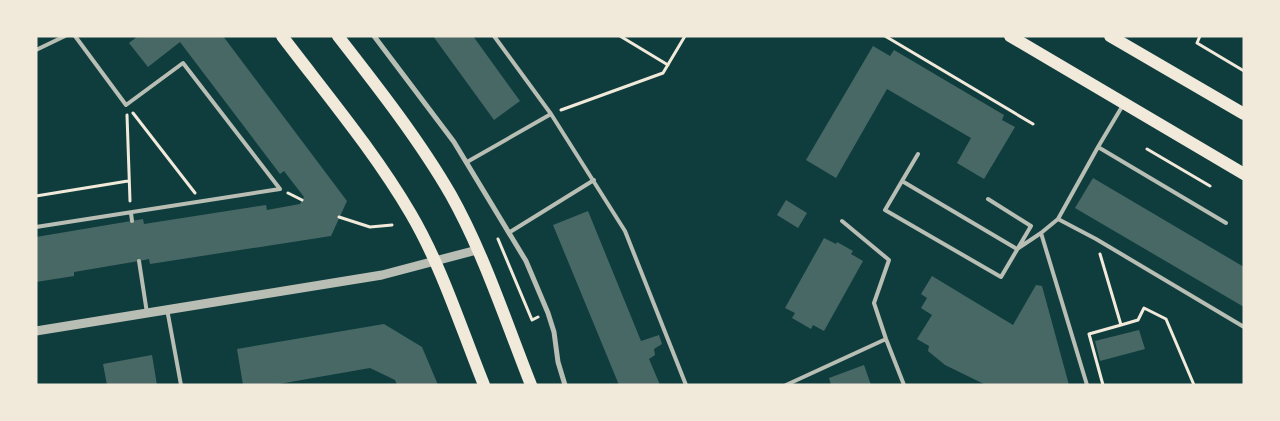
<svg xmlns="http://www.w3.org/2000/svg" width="1280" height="421" viewBox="0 0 1280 421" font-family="Literata,serif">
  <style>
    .building { fill: #486865 }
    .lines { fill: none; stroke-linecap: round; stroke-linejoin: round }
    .path { stroke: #f1e9da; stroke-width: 3 }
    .service { stroke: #b8beb3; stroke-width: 4 }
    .minor { stroke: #b8beb3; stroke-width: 5 }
    .tertiary { stroke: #b8beb3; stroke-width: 9 }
    .primary { stroke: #f1e9da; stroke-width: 12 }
  </style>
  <rect width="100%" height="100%" fill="#0f3d3e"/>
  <path class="building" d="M138,36h85l124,165 -16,35 -181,28 -1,-5 -10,2 -65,11v4l-38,6v-45l107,-18 1,5 122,-19 1,5 33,-6 4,-7 -20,-26 -4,3 -100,-132 -32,25 -19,-24z
    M433,36h40l47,65 -26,19z
    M873,46l17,10 4,-6 110,65 -2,5 13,7 -31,52 -27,-16 14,-25 -84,-49 -51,89 -30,-18z
    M1093,178l151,89v40l-169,-99z
    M786,200l21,13 -9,15 -21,-13z
    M588,211l53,130 18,-6 3,9 -8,5 1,6 -6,4 11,26h-41l-66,-160z
    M824,238l12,6 1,-2 16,9 -2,3 12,7 -39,70 -11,-6 -2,4 -19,-11 3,-5 -10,-5z
    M932,276l81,49 23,-40 6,1 27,99h-83l-41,-20 -17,-14 1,-5 -12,-7 15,-24 -11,-7 6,-10 -6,-4z
    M384,324l38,23 16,38h-41l-2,-5 -25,-12 -97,17h-30l-6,-36z
    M1139,330l6,19 -45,12 -5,-20z
    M152,355l5,30h-50l-4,-21z
    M864,365l7,20h-40l-2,-7z"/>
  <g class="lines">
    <path class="path" d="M620,36l48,29
      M885,36l148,88
      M1200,36l-3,7 47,28
      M561,110l102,-37 22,-37
      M133,113l62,80
      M127,115l3,86
      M1147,149l63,37
      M288,193l14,7
      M36,196l92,-15
      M339,217l31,10 22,-2
      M498,239l34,81 6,-3
      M1100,254l21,71 -32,9 14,51
      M1121,325l17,-5 6,-12 22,11 28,66"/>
    <path class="service" d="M36,50l29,-14
      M1123,105l-25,42 128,76
      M551,114l74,117 61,154
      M1098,147l-40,72 38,20 148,88
      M918,154l-16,27 115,68 24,-16 17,-14
      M467,162l84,-48 -57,-78
      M902,181l-17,29 116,67 30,-51 -43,-27
      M131,213l1,8
      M842,221l47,39 -15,43 12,36 18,46
      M36,227l244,-38 -97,-126 -57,42 -51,-69
      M510,232l84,-52
      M1041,233l46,152
      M139,261l8,52
      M167,309l14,76
      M786,385l100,-46"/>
    <path class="minor" d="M374,36l80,106 72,119 22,52 6,19 4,30 7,23"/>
    <path class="tertiary" d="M36,331l346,-56 95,-25"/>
    <path class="primary" d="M282,36c44,58 92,115 129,178 31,53 50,114 73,171
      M338,36c39,50 82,105 113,159 33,59 55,127 80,190
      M1010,36l234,138
      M1110,36l134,78"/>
  </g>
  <rect width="1280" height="421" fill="none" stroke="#f1e9da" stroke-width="75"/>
</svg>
